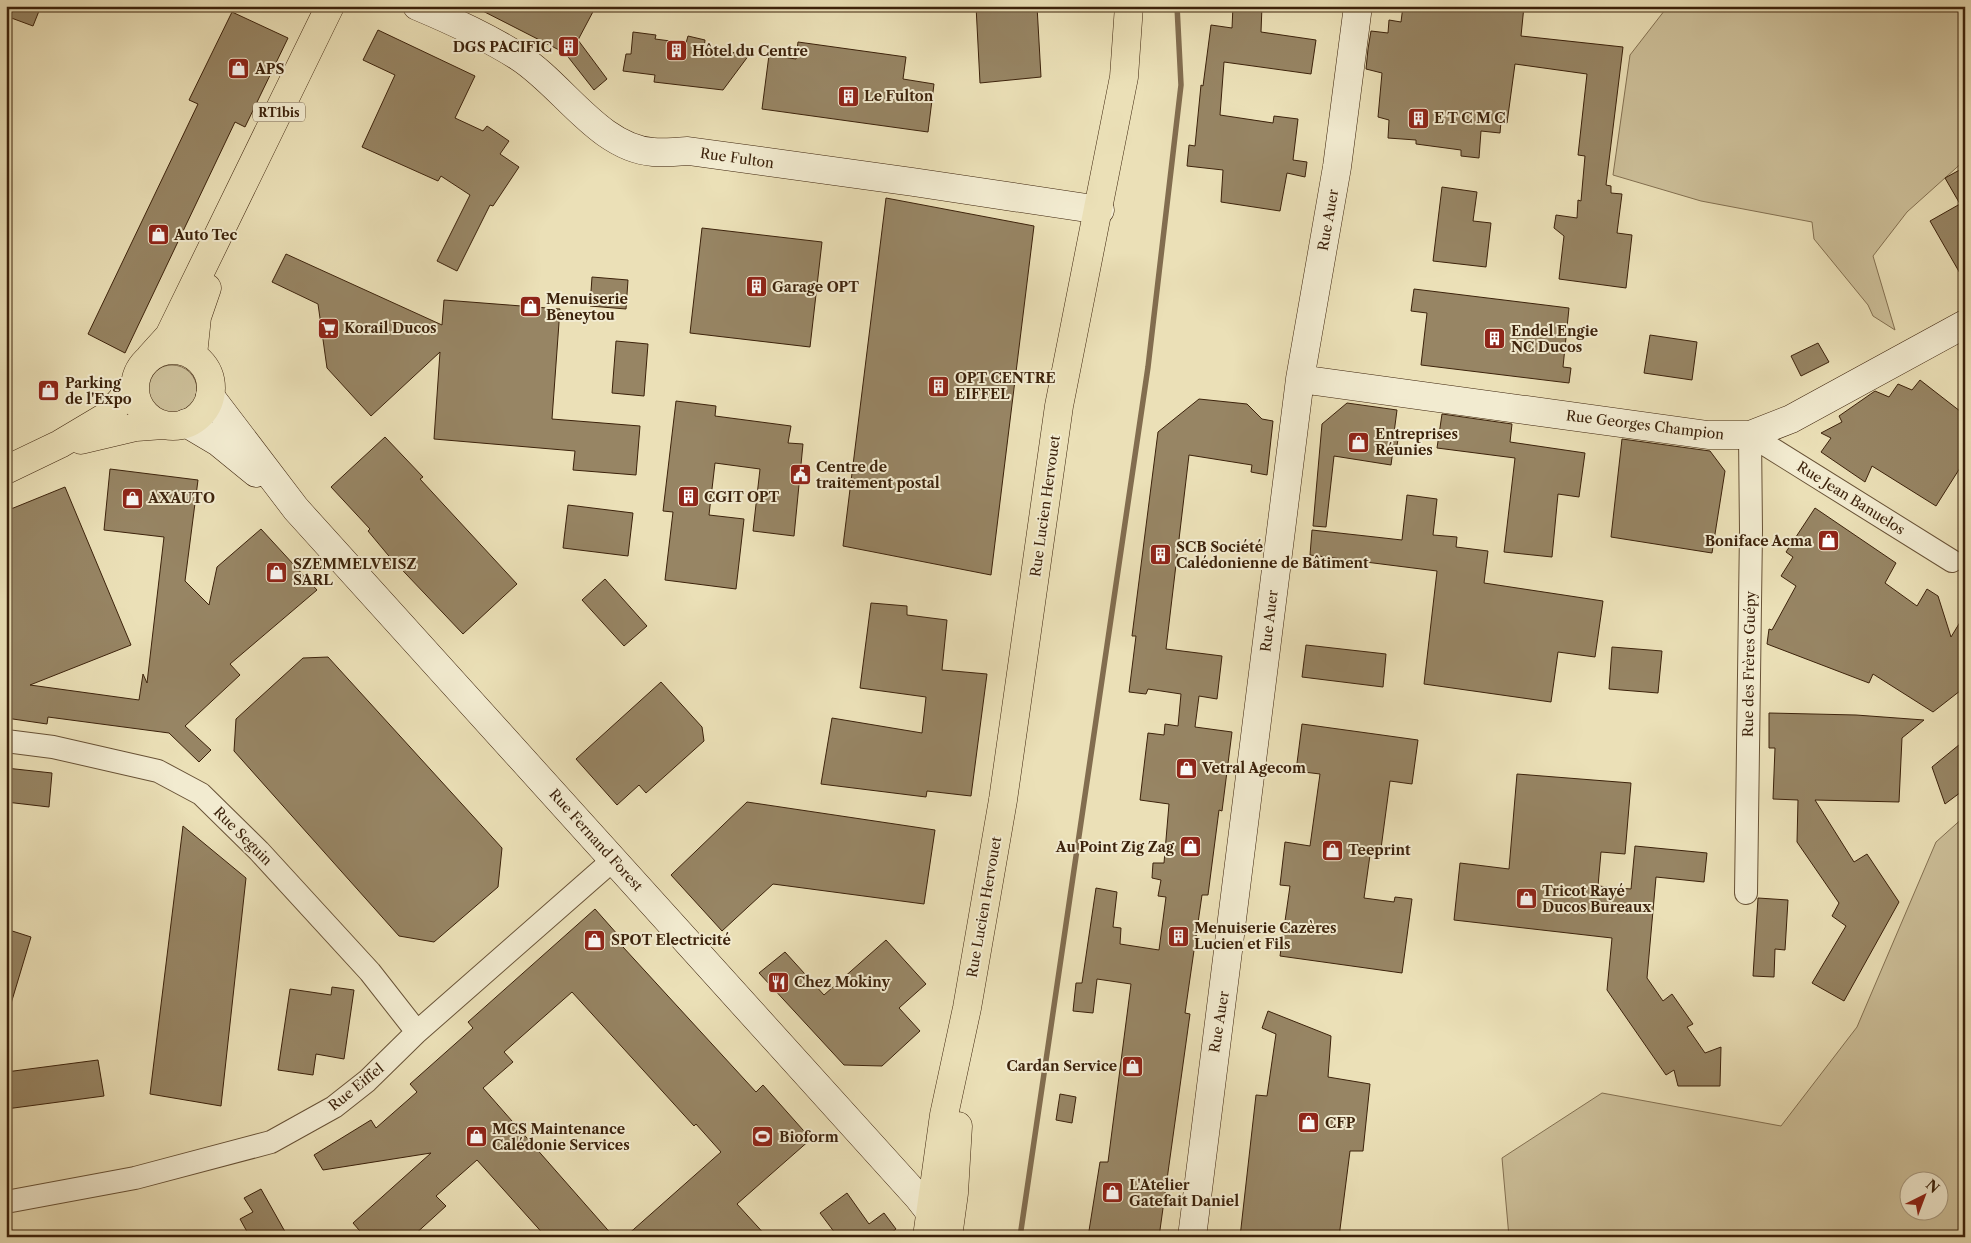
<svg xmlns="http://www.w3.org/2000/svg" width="1971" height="1243" viewBox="0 0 1971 1243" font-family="'Libre Caslon Text',serif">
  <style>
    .green { fill: #cdc09a; stroke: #847152; fill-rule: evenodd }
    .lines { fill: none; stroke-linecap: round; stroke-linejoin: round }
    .stream { stroke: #826d4f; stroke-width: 5.5 }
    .building { fill: #978564; stroke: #3c220b }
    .street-casing { stroke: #685236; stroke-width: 24 }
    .secondary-casing { stroke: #3c220b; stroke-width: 29 }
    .primary-casing { stroke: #3c220b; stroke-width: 29 }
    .street { stroke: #f2ebd0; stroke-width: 22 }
    .secondary { stroke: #f2ebd0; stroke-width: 28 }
    .primary { stroke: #ebe0b7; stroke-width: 28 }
    .labels { text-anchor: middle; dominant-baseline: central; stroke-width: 4; stroke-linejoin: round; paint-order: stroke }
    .shield { fill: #f2ebd0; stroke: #735e46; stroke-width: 1 }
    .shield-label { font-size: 12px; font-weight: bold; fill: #3c220b }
    .poi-label { font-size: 14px; font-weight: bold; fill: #3c220b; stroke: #f2ebd0; text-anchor: start }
    .street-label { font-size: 14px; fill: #3c220b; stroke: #f2ebd0 }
  </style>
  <rect width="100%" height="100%" fill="#ebe0b7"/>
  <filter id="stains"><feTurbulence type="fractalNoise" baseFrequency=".004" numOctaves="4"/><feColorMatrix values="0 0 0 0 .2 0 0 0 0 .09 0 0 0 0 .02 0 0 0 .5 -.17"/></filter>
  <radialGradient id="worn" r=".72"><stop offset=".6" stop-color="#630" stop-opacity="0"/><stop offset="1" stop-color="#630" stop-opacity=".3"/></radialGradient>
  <path class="green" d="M1668,6h297v154l-58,52 -34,44 22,74 -22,-14 -5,-11 -54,-66 -2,-17 -111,-21 -88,-26 17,-120z
    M147 390a25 25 0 1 1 50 0a25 25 0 1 1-50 0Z
    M1965,816v421h-456l-7,-79 100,-65 179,33 76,-99 79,-185zM1908,1180h30v30h-30z"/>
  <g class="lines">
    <path class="stream" d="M1020,1237l128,-870 33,-282 -4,-79"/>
  </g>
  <path class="building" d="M6,6h35l-8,20 -27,-10z
    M473,6h123l-18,34 29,39 -13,11 -29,-37z
    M976,6h61l4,71 -61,6z
    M1233,6h29l-1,26 55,8 -5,34 -87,-12 -4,53 53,8 1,-7 24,3 -5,41 14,2 -2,15 -18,-4 -7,38 -59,-9 2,-32 -36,-4 2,-21 6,1 6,-61 2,1 8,-61 21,3z
    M1403,6h121l-3,30 102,11 -17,138 5,1v7l11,1 -5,39 15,2 -6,53 -67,-9 5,-43 -10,-8 2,-13 21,3 1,-18 3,1 4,-45 -7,-1 9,-81 -72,-10 -8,59 -6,-1 -1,11 -19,-2 -2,27 -18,-2v-6l-45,-6v-4l-28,-2 1,-18 -11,-3 4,-44 -16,-4 2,-20 3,-18 17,2 1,-13 12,2z
    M232,12l56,26 -43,89 -10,-5 -110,231 -37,-19 110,-230 -9,-4z
    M378,30l97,46 -20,42 28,13 4,-5 22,15 -9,13 19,13 -26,39 -3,-1 -33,66 -20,-10 33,-66 -29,-19 -3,5 -76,-34 33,-72 -32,-15z
    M633,32l23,3 -1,4 31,4 2,-7 17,4 -1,8 45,7 -26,35 -69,-8 1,-7 -32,-4 3,-17h5z
    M798,42l108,15 -3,22 31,5 -6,48 -166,-23 7,-54 27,4z
    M1965,167v115l-35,-61 30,-17 -15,-26z
    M1442,187l35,5 -4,29 18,2 -5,44 -53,-6z
    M886,198l148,28 -43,349 -148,-29z
    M702,228l120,14 -12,105 -120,-14z
    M286,254l156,71 2,-25 116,9 -8,110 88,7 -4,49 -63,-5 2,-19 -141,-12 6,-87 -69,64 -44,-48 -9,-64 -46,-22z
    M592,277l36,3 -2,29 -36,-3z
    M1414,289l155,19 -6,59 8,1 -2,15 -148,-18 6,-52 -16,-2z
    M1650,335l47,7 -5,38 -48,-7z
    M616,341l32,3 -4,52 -32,-3z
    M1818,343l11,19 -28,14 -10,-20z
    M1920,380l45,35v45l-29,46 -64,-40 -7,16 -44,-30 10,-14 -10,-5 21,-11 -3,-6 36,-25 14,6 9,-13 14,6z
    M1199,399l48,5 15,15 11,2 -6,54 -16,-3 1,-7 -63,-10 -23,194 56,7 -5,43 -18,-3 -4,31 37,5 -10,79 -3,-1 -11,85h-6l-17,118 5,1 -31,223h-71l12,-75h8l23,-178 -34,-5 -4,34 -20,-2 3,-28h6l14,-95 21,4 -4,35 8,1 -1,16 39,6 7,-53 -8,-1 3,-16 -9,-2 1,-15h11l5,-59 -29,-4 8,-67 16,2 1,-11 13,2 3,-32 -33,-5 -2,5 -17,-2 7,-56h-4l26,-204z
    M676,401l40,5 -1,10 76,10 -3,17 15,1 -9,92 -41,-5 7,-62 -45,-6 -6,52 35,4 -8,70 -71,-9 8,-68 -10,-1z
    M1347,403l50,7 -3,23 5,1 -3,17 -3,-1 -2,15 -57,-9 -8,71 -13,-1 9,-102z
    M1442,414l70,10 -2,18 75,11 -6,44 -21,-3 -6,63 -48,-5 11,-94 -78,-10z
    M385,437l38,40 -3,2 97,105 -54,50 -75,-79 -20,-24 2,-2 -39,-42z
    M1622,439l88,12 15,20 -13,82 -101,-16z
    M110,469l88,11 -13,101 24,24 8,-38 44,-38 56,61 -87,74 10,11 -55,51 26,24 -12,12 -30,-29 -121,-16 -1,7 -41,-6v-207l59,-24 66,158 -101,40 109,15 4,-26 4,9 17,-146 -60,-7z
    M1407,495l30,4 -4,36 24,2 -1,10 32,4 -4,32 119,18 -8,56 -37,-5 -7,50 -127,-18 13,-113 -127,-16 2,-25 90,10z
    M568,505l65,8 -5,43 -65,-8z
    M1815,508l81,55 -11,20 32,23 10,-17 11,7 13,41 14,-23v73l-32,25 -60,-38 -4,9 -102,-39 2,-15 3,1 24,-44 -15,-10 12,-19 -7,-5z
    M605,579l42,47 -23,20 -42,-46z
    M871,603l36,3v9l40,5 -5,50 45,4 -16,122 -44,-5 -1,6 -105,-13 11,-66 90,15 4,-36 -66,-9z
    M1306,645l80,9 -3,33 -81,-10z
    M1612,647l50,4 -4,42 -49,-4z
    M328,657l174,191 -4,39 -64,55 -35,-6 -165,-185 2,-32 67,-61z
    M661,682l41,45 2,14 -58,52 -7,-8 -22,20 -41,-46z
    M1769,713l87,2 68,5 -22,18 -3,64 -84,-2 39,62 13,-8 32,48 -55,99 -32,-18 34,-57 -14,-10 7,-13 -42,-61 1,-42 -25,-1 2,-51h-6z
    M1302,724l116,16 -6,44 -22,-3 -10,75 -10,-1 -6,43 30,4 1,-5 17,2 -10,74 -122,-17 10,-70 -10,-1 5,-43 25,4 10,-72 -24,-3z
    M1965,740v49l-20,15 -13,-37z
    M6,768l46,5 -3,34 -43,-5z
    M1517,774l114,9 -6,71 -24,-2 -3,34 33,3 4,-43 72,7 -3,29 -48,-5 -9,101 16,23 9,-7 21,30 -6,3 18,26 16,-6 -1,39h-42l-4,-16 -8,5 -59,-85 5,-52 -158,-18 6,-57 49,6z
    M747,802l188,28 -11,74 -151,-20 -51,47 -51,-56z
    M183,826l63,52 -25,228 -71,-12z
    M1758,898l30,2 -3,50 -10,-1 -1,28 -21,-1z
    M595,909l31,35 -3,3 133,145 7,-7 48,54 -74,65 30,33h-142l96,-85 -25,-28 -2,2 -122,-134 -68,60 9,10 -30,26 131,149h-68l-69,-77 -41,36 10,10 -34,31h-47l-12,-14 78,-70 -108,17 -9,-15 57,-35 5,8 41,-36 -7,-8 63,-56 -5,-6z
    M6,929l25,8 -21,70 -4,-1z
    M886,940l40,44 -27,24 21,23 -38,35 -38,-1 -85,-92 26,-21 39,43z
    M332,987l22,3 -10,69 -28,-5 -3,21 -35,-5 12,-81 41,6z
    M1268,1011l63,25 -3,41 42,7 -7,67h-13l-11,86h-99l16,-142 11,1 9,-62 -14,-6z
    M98,1060l6,36 -98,13v-37z
    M1060,1094l16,3 -4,26 -16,-3z
    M261,1189l27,48h-38l-10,-18 13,-7 -9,-14z
    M847,1193l22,31 15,-11 12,16 -10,8h-48l-18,-24z"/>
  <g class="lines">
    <defs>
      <path id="street" d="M1750,435l202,126
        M6,741l47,6 105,24 43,23 58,57 111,121 47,60
        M1746,893l5,-362 -1,-96
        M6,1202l129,-24 136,-36 63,-35 33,-26 50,-49 196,-172"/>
      <path id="secondary" d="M417,6c31,13 74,33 102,51 44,28 80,91 134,95 11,1 23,0 35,-1l225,31 187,28
        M1300,379l408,56h42l41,-16 174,-95
        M210,396l86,113 622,688 11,14 9,19
        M186,423l32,19 38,31
        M1192,1237l108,-858 37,-212 21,-161"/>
      <path id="primary" d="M135 388a38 38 0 1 1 76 0a38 38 0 1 1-76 0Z
        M193,355l4,-38 10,-29
        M150,357l19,-21 161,-330
        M81,440l55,-13 27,-2
        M6,470l54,-26 47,-28 27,-30
        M927,1237l17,-122 23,-107 36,-208 56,-394 65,-329 5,-71
        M948,1237l6,-44 4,-67"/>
    </defs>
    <use href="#street" class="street-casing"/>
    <use href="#secondary" class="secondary-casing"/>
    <use href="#primary" class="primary-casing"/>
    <use href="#street" class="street"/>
    <use href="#secondary" class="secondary"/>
    <use href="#primary" class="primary"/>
  </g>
  <defs>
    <symbol id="building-square" viewBox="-11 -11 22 22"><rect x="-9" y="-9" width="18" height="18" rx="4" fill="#8f2418" stroke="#f2ebd0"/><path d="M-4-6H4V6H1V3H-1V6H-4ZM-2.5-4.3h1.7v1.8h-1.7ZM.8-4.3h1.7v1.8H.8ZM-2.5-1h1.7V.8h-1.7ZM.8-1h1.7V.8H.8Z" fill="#fff"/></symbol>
    <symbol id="shop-square" viewBox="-11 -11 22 22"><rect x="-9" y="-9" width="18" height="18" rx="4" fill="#8f2418" stroke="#f2ebd0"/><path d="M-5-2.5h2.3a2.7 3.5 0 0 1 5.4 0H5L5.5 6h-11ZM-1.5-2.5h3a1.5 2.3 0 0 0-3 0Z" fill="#fff"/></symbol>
    <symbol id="supermarket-square" viewBox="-11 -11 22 22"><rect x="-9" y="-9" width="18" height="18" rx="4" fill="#8f2418" stroke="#f2ebd0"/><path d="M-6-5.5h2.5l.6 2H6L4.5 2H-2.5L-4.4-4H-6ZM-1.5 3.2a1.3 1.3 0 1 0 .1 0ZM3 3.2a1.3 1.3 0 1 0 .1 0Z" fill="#fff"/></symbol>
    <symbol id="civic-square" viewBox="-11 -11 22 22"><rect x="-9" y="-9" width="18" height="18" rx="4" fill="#8f2418" stroke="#f2ebd0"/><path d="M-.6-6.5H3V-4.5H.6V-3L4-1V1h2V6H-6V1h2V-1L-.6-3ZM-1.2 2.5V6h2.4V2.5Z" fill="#fff"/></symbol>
    <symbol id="restaurant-square" viewBox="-11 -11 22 22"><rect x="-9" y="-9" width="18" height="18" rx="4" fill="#8f2418" stroke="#f2ebd0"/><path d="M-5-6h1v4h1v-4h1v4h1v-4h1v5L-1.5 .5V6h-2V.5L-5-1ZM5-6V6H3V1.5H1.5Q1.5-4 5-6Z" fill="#fff"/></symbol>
    <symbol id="stadium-square" viewBox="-11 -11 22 22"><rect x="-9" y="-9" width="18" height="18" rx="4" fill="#8f2418" stroke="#f2ebd0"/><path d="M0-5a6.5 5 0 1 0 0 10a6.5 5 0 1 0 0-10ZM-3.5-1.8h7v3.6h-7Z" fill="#fff"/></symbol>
  </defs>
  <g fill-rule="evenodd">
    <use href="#building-square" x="556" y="34" width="25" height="25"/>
    <use href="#building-square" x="664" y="38" width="25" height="25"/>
    <use href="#shop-square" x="226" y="56" width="25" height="25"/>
    <use href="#building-square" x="836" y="84" width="25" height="25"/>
    <use href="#building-square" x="1406" y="106" width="25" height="25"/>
    <use href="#shop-square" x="146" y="222" width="25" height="25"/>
    <use href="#building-square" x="744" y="274" width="25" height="25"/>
    <use href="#shop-square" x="518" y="294" width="25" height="25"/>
    <use href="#supermarket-square" x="316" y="316" width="25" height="25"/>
    <use href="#building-square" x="1482" y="326" width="25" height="25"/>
    <use href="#building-square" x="926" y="374" width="25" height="25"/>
    <use href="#shop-square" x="36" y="378" width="25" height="25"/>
    <use href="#shop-square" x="1346" y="430" width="25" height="25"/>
    <use href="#civic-square" x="788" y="462" width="25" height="25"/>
    <use href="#building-square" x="676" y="484" width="25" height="25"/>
    <use href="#shop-square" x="120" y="486" width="25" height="25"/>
    <use href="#shop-square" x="1816" y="528" width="25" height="25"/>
    <use href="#building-square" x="1148" y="542" width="25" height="25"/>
    <use href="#shop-square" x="264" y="560" width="25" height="25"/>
    <use href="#shop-square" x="1174" y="756" width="25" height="25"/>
    <use href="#shop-square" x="1178" y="834" width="25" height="25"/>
    <use href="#shop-square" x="1320" y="838" width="25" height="25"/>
    <use href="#shop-square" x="1514" y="886" width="25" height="25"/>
    <use href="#building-square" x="1166" y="924" width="25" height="25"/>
    <use href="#shop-square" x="582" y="928" width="25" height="25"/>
    <use href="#restaurant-square" x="766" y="970" width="25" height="25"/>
    <use href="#shop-square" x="1120" y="1054" width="25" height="25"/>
    <use href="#shop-square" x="1296" y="1110" width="25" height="25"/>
    <use href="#shop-square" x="464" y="1124" width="25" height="25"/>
    <use href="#stadium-square" x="750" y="1124" width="25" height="25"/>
    <use href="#shop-square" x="1100" y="1180" width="25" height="25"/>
  </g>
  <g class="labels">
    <rect class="shield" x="253" y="102.5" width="52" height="19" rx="4"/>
    <g class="shield-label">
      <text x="279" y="112">RT1bis</text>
    </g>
    <g class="poi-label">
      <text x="552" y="47" text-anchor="end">DGS PACIFIC</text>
      <text x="692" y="51">Hôtel du Centre</text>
      <text x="255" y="69">APS</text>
      <text x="864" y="96">Le Fulton</text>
      <text x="1434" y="118">E T C M C</text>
      <text x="174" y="235">Auto Tec</text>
      <text x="772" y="287">Garage OPT</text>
      <text x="546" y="299">Menuiserie<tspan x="546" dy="16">Beneytou</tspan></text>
      <text x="344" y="328">Korail Ducos</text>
      <text x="1511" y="331">Endel Engie<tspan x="1511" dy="16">NC Ducos</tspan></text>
      <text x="955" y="378">OPT CENTRE<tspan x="955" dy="16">EIFFEL</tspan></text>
      <text x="65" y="383">Parking<tspan x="65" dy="16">de l'Expo</tspan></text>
      <text x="1375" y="434">Entreprises<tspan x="1375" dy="16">Réunies</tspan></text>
      <text x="816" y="467">Centre de<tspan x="816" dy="16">traitement postal</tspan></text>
      <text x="704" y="497">CGIT OPT</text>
      <text x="148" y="498">AXAUTO</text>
      <text x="1812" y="541" text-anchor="end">Boniface Acma</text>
      <text x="1176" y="547">SCB Société<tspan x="1176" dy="16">Calédonienne de Bâtiment</tspan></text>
      <text x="293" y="564">SZEMMELVEISZ<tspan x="293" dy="16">SARL</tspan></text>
      <text x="1202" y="768">Vetral Agecom</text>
      <text x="1174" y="847" text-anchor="end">Au Point Zig Zag</text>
      <text x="1348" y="850">Teeprint</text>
      <text x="1542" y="891">Tricot Rayé<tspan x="1542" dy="16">Ducos Bureaux</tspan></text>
      <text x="1194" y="928">Menuiserie Cazères<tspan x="1194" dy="16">Lucien et Fils</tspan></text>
      <text x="611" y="940">SPOT Electricité</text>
      <text x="794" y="982">Chez Mokiny</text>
      <text x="1117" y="1066" text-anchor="end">Cardan Service</text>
      <text x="1325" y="1123">CFP</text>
      <text x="492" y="1129">MCS Maintenance<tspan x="492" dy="16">Calédonie Services</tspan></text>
      <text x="779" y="1137">Bioform</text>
      <text x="1129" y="1185">L'Atelier<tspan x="1129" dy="16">Gatefait Daniel</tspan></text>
    </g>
    <g class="street-label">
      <text transform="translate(737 158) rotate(8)">Rue Fulton</text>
      <text transform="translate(1328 220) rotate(-80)">Rue Auer</text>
      <text transform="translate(1645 425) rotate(7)">Rue Georges Champion</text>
      <text transform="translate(1851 498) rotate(32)">Rue Jean Banuelos</text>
      <text transform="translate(1045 506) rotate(-82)">Rue Lucien Hervouet</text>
      <text transform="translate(1269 621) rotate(-83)">Rue Auer</text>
      <text transform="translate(1749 664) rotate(-89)">Rue des Frères Guépy</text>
      <text transform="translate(243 836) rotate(45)">Rue Seguin</text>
      <text transform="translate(596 840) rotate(48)">Rue Fernand Forest</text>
      <text transform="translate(984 907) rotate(-80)">Rue Lucien Hervouet</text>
      <text transform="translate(1219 1022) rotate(-81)">Rue Auer</text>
      <text transform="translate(356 1087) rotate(-39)">Rue Eiffel</text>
    </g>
  </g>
  <rect width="1971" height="1243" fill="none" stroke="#ebe0b7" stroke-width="25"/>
  <rect x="8" y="8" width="1956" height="1228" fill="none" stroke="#3c220b" stroke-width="2.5"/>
  <rect x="12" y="12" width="1946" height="1218" fill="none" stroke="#3c220b"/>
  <g transform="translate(1924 1196) rotate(42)"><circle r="24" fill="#f2ebd0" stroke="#a99b81"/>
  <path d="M0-4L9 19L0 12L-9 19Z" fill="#8f2418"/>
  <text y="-8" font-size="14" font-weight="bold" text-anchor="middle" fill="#3c220b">N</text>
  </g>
  <rect width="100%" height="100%" filter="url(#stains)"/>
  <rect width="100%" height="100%" fill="url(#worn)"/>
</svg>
